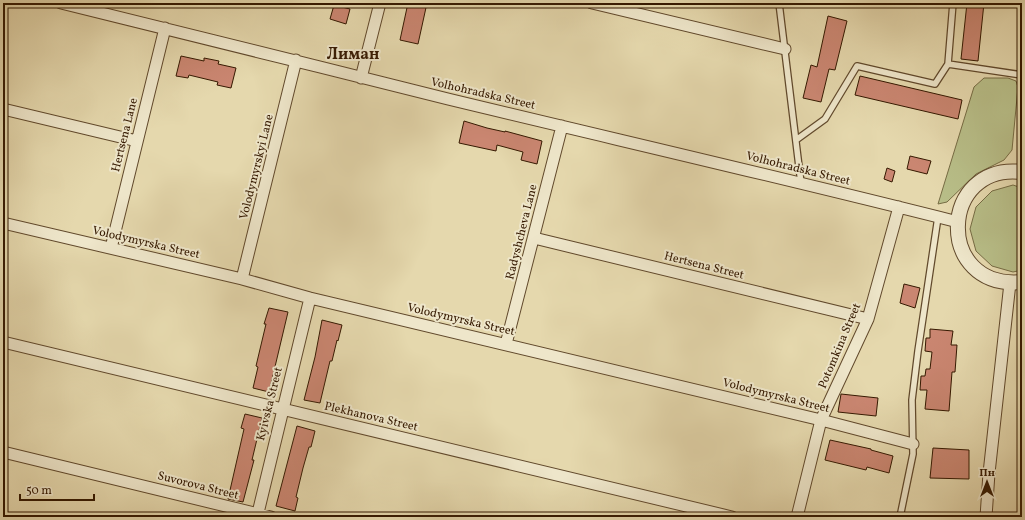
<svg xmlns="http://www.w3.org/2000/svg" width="1025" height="520" viewBox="0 0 1025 520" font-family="Vollkorn,serif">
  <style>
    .green { fill: #b8be88; stroke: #766c44 }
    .building { fill: #ca8671; stroke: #351901 }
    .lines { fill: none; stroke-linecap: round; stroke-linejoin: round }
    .service-casing { stroke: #61492c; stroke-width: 8 }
    .minor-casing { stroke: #61492c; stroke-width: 13 }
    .tertiary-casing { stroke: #61492c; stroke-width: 16 }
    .service { stroke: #eee6ca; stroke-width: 5.5 }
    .minor { stroke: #eee6ca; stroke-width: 11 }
    .tertiary { stroke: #eee6ca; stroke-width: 14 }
    .labels { text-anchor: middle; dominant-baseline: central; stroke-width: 4; stroke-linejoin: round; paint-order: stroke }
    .street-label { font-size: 12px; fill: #351901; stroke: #eee6ca }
    .district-label { font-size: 16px; font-weight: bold; fill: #351901; stroke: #eee6ca }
  </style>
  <rect width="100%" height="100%" fill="#e5d8ad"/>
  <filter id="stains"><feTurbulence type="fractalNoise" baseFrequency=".005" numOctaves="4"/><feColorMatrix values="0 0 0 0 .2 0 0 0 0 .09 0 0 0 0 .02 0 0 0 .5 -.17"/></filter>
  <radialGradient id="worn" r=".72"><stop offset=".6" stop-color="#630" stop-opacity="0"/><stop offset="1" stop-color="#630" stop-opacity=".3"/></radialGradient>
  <path class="green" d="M984,78h24l8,3 2,6 -6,63 -8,10 -28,14 -29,28 -9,2 36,-117z
    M1013,185l9,3v82l-9,2 -21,-6 -16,-15 -6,-22 6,-22 16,-16z"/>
  <path class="building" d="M408,3h19l-9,41 -18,-4z
    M967,3h17l-6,58 -17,-2z
    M334,5l16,4 -4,15 -16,-5z
    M828,16l19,5 -12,49 -6,-1 -8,33 -18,-4 8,-33 6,2z
    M181,56l23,5v-3l15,3 -1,3 18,4 -5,20 -14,-3 1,-3 -29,-7 -1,3 -12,-2z
    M860,76l102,24 -4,19 -103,-24z
    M464,121l23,7 18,4v-1l37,10 -5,23 -16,-4 2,-8 -26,-7 -1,6 -37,-8z
    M910,156l21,5 -4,13 -20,-5z
    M887,168l8,3 -3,11 -8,-3z
    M904,284l16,4 -5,20 -15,-5z
    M269,308l19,4 -19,80 -16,-4 5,-21 -2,-1 10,-42h-2z
    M322,320l20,5 -4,16 -1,-1 -5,21h-2l-10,42 -16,-3 11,-43z
    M930,329l23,2 -2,14h6l-2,27h-3l-3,39 -24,-2 2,-19h-7l1,-14h4l1,-7h4l2,-17 -7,-1 1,-13h4z
    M841,394l37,4 -2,18 -38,-4z
    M245,414l17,4 -10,42h2l-11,42 -15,-3 16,-70 -3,-1z
    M297,426l18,5 -4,16h-2l-6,21 -7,29 2,1 -3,13 -19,-5z
    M830,440l41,9v1l22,6 -4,17 -22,-6 -1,3 -41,-10z
    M933,448l36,2v29l-39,-1z"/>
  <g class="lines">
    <defs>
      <path id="service" d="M779,3l22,180
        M953,3l-5,61 74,11
        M796,140l29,-21 32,-53 78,18 13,-20
        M900,517l13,-63 -1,-54 6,-49 20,-134"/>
      <path id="minor" d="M61,3c129,31 258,64 387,96 170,41 340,80 510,123
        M592,3l193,46
        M361,78l19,-75
        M3,109l134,32
        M3,223l239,56 68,19 511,122 92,24
        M534,238l334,81
        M111,248l54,-220
        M242,279l54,-219
        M3,342l729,175
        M506,344l56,-218
        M3,452l268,65
        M257,517l53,-219
        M797,517l24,-97 47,-101 31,-112
        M986,517l3,-44 21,-190"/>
      <path id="tertiary" d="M1022,172c-83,-10 -88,118 0,110"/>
    </defs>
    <use href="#service" class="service-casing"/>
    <use href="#minor" class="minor-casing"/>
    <use href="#tertiary" class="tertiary-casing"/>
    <use href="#service" class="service"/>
    <use href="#minor" class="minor"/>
    <use href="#tertiary" class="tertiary"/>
  </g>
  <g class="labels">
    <g class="street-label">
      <text transform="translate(483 94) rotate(13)">Volhohradska Street</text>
      <text transform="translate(125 135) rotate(-76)">Hertsena Lane</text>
      <text transform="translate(257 167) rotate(-76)">Volodymyrskyi Lane</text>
      <text transform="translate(798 169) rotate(14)">Volhohradska Street</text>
      <text transform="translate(522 232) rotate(-76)">Radyshcheva Lane</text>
      <text transform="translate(146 243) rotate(13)">Volodymyrska Street</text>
      <text transform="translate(704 266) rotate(14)">Hertsena Street</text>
      <text transform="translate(461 320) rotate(13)">Volodymyrska Street</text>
      <text transform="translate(840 346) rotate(-67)">Potomkina Street</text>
      <text transform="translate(776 396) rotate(14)">Volodymyrska Street</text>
      <text transform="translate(270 404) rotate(-76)">Kyivska Street</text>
      <text transform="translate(371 417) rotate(13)">Plekhanova Street</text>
      <text transform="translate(198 486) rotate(14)">Suvorova Street</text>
    </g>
    <g class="district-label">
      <text x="353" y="55">Лиман</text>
    </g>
  </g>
  <rect width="1025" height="520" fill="none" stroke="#e5d8ad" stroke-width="16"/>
  <rect x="4" y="4" width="1017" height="512" fill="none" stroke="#351901" stroke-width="2"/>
  <rect x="8" y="8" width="1009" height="504" fill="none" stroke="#351901"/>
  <g transform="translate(987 482)" stroke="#eee6ca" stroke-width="3" paint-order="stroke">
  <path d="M0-3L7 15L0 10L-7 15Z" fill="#351901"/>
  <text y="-6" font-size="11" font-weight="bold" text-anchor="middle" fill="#351901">Пн</text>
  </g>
  <path d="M20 494v6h74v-6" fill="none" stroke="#351901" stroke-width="2"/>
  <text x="26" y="494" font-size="12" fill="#351901" stroke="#eee6ca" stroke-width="3" paint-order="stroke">50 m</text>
  <rect width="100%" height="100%" filter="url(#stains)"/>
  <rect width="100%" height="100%" fill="url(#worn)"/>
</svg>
